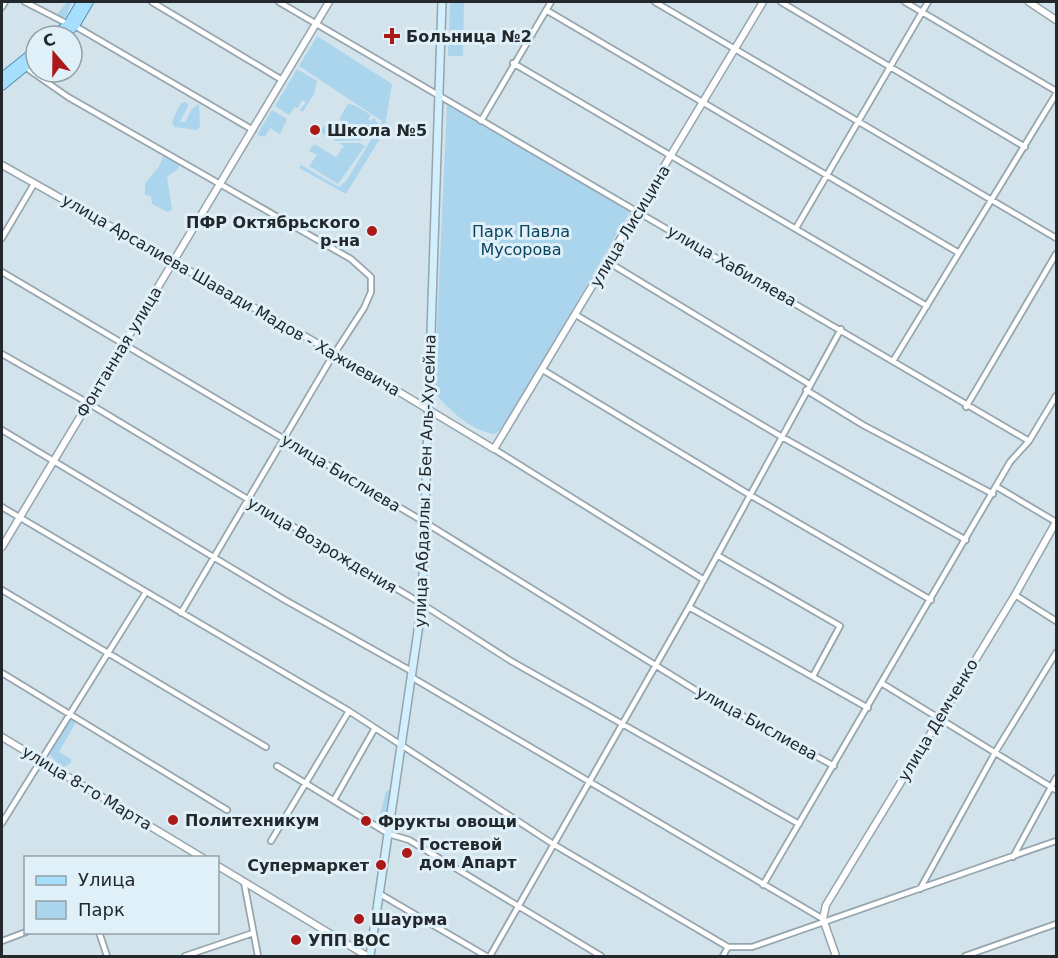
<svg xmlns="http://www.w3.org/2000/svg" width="1058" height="958" viewBox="0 0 1058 958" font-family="'DejaVu Sans',sans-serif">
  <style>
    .green { fill: #abd5ed }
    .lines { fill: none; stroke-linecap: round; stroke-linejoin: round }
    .minor-casing { stroke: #96a5ad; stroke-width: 8 }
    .tertiary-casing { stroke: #96a5ad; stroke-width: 9 }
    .secondary-casing { stroke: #96a5ad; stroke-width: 10 }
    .primary-casing { stroke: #5191b3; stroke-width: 10 }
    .minor { stroke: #fff; stroke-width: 4.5 }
    .tertiary { stroke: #fff; stroke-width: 6 }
    .secondary { stroke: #d2effe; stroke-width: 7 }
    .primary { stroke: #a6dffd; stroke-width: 8 }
    .poi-dot { fill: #ac1919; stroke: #e0f0f9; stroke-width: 2 }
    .labels { text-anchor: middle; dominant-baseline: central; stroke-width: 6; stroke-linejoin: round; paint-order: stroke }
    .poi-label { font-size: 16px; font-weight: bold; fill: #22282b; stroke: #e0f0f9; text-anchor: start }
    .street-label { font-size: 16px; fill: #22282b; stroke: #e0f0f9 }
    .park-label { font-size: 16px; fill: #0b445d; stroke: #e0f0f9 }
  </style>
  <rect width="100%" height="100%" fill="#d3e3ec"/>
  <path class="green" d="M67,2h5l-6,15 -7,1 -3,-3z
    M450,2h14l-1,54h-15z
    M317,36l75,48 -8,48 -38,62 -47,-26 2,-3 38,22 8,-7 35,-59 -83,-55z
    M297,69l20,12 -3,13 -11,18 -3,-2 6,-8 -4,-2 -4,8 -3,-1 -6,8 -14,-9z
    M185,102l4,2 -9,18h5l7,-13 7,-5 1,23 -3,3 -23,-3 -2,-6 9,-18z
    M348,104l6,1 17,10 -3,4 3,2 3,-3 4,6 -3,6 -6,-3 -8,13 -25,1 -16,-9 4,-7 7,4 4,-5 3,1 3,-5 -2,-1z
    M447,105l183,106 -126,216 -9,7c-24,-3 -46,-24 -61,-42z
    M272,110l15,9 -7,15 -10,-6 -5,9 -8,-2z
    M339,143h20l6,3 -27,38 -29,-18 8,-11 -8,-4 5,-7 22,13 8,-11z
    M165,153l14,8v7l-12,9 5,33 -5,2 -15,-8 -1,-8 -6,-1v-12l13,-15z
    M71,718l5,1v3l-17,30 12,7v4l-6,4h-5l-11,-14z
    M389,790l4,4 -7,26 -6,-4 6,-25z"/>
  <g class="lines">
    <defs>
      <path id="minor" d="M25,2l43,22 7,2 178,104
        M152,2l130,78
        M279,2l750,439
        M655,2l401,236
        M781,2l244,145
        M905,2l151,89
        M2,7l3,-5
        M546,10l413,243
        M513,63l414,243
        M25,67l43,30 283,162 20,18v15l-7,16 -35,54 -148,251
        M481,121l70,-119
        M796,228l132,-226
        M2,238l32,-54
        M608,262l201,122
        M2,272l424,251 271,168 137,75
        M576,315l206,122 184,103
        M2,354l86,49 334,201 89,57 288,163
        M893,361l163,-267
        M543,370l207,125 181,105
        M806,390l57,35 130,69
        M966,407l90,-153
        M2,430l283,170 128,72
        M494,449l210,131
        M997,487l59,35
        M2,507l347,204 204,133 175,103h24l304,-106
        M717,555l123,71 -27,50
        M2,590l264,157
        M1015,595l41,26
        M689,607l179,101
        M2,673l225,137
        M413,678l410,241
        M883,684l173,106
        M277,766l112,68 20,6 192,116
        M334,800l41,-72
        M2,823l144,-231
        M271,841l78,-130
        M1013,857l43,-79
        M244,882l14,74
        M763,885l247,-423 19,-21 27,-45
        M920,889l76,-138 60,-98
        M380,894l106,62
        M99,932l8,24
        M2,941l24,-9
        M185,956l68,-23
        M490,956l199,-349 152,-278
        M723,956l5,-9
        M965,956l91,-32"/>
      <path id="tertiary" d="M1029,2l27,18
        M2,165l334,189 158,95 269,-447
        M2,547l327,-545
        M2,737l201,121
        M218,866l149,90
        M836,956l-13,-37 3,-14 189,-310 41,-73"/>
      <path id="secondary" d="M370,956l52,-352 20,-602"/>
      <path id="primary" d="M53,36l15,-12 13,-22
        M63,36l12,-10 14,-24
        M2,77l34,-27
        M2,86l34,-28"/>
    </defs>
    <use href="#minor" class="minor-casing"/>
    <use href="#tertiary" class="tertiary-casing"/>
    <use href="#secondary" class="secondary-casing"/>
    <use href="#primary" class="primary-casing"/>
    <use href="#minor" class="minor"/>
    <use href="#tertiary" class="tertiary"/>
    <use href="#secondary" class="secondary"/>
    <use href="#primary" class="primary"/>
  </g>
  <g class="poi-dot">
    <path d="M389 27h6v6h6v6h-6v6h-6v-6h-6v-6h6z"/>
    <circle cx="315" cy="130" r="6"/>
    <circle cx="372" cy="231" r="6"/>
    <circle cx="173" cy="820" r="6"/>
    <circle cx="366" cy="821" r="6"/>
    <circle cx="407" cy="853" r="6"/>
    <circle cx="381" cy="865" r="6"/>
    <circle cx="359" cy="919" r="6"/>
    <circle cx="296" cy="940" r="6"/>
  </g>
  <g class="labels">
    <g class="poi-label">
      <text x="406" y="36">Больница №2</text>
      <text x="327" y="130">Школа №5</text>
      <text x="360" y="222" text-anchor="end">ПФР Октябрьского<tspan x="360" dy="18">р-на</tspan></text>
      <text x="185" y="820">Политехникум</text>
      <text x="378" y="821">Фрукты овощи</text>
      <text x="419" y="844">Гостевой<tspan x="419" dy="18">дом Апарт</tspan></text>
      <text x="369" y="865" text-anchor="end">Супермаркет</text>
      <text x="371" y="919">Шаурма</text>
      <text x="308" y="940">УПП ВОС</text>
    </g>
    <g class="street-label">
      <text transform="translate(630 226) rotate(-59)">улица Лисицина</text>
      <text transform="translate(732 266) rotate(30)">улица Хабиляева</text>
      <text transform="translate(231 295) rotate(30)">улица Арсалиева Шавади Мадов - Хажиевича</text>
      <text transform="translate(119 352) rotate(-59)">Фонтанная улица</text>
      <text transform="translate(341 473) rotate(31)">улица Бислиева</text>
      <text transform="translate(425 481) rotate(-88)">улица Абдаллы 2 Бен Аль-Хусейна</text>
      <text transform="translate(322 545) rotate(31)">улица Возрождения</text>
      <text transform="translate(938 720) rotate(-59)">улица Демченко</text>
      <text transform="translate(757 723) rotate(29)">улица Бислиева</text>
      <text transform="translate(87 788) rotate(31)">улица 8-го Марта</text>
    </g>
    <g class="park-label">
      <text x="521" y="231">Парк Павла<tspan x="521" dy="18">Мусорова</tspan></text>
    </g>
  </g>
  <rect width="1058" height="958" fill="none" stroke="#22282b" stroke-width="6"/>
  <rect x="24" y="856" width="195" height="78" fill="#e0f0f9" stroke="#94a0a7" stroke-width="1.5"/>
  <rect x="36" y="876" width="30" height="9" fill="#a6dffd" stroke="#94a0a7" stroke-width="1.5"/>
  <text x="78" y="886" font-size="18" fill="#22282b">Улица</text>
  <rect x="36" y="901" width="30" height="18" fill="#abd5ed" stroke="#94a0a7" stroke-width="1.5"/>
  <text x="78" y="916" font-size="18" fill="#22282b">Парк</text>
  <g transform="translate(54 54) rotate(340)"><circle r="28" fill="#e0f0f9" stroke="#94a0a7" stroke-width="1.5"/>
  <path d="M0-4.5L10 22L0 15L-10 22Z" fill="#ac1919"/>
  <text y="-9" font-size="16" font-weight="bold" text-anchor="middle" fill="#22282b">С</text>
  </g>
</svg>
